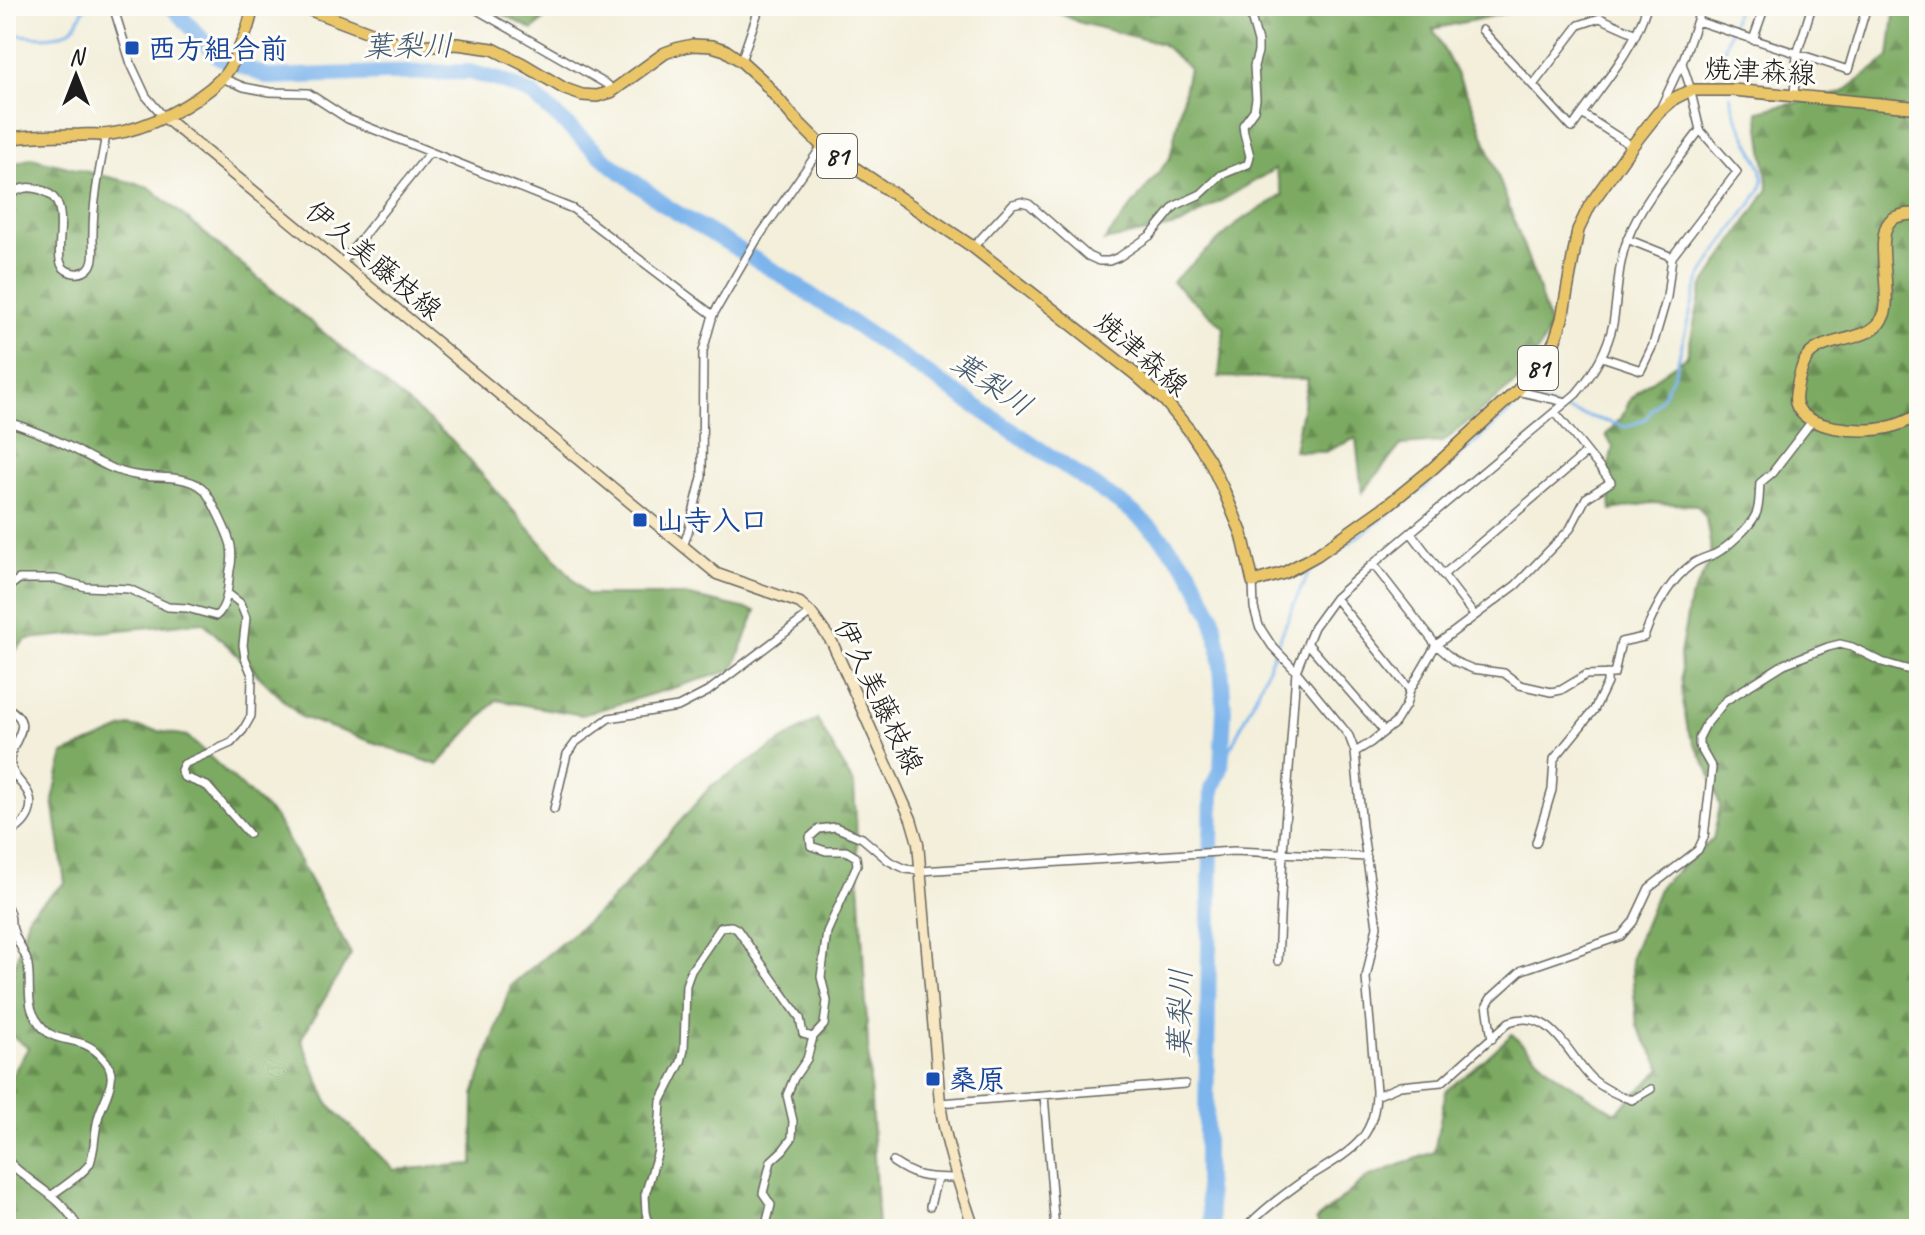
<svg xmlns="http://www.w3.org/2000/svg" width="1925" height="1235" viewBox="0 0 1925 1235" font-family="Caveat,'Klee One',sans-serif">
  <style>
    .forest { fill: url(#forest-firs); stroke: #4c633f; stroke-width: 2 }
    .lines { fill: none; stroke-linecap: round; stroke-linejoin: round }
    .stream { stroke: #7cb4ec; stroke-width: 3 }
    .river { stroke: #7cb4ec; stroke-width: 16 }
    .minor-casing { stroke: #67665f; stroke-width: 10 }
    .secondary-casing { stroke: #67665f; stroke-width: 13 }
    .primary-casing { stroke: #67665f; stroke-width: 14 }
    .minor { stroke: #fff; stroke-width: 7 }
    .secondary { stroke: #f7e8c3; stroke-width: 10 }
    .primary { stroke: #ebc669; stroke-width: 11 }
    .transit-dot { fill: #1a4fb4; stroke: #fdfcf7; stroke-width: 3 }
    .labels { text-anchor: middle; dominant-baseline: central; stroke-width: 6; stroke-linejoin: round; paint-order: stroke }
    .shield { fill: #fdfcf7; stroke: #605f5e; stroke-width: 2 }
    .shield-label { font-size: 26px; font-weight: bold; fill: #1c1c1c }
    .transit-label { font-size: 28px; font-weight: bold; fill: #164399; stroke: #fdfcf7; text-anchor: start }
    .street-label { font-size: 28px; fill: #1c1c1c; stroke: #fdfcf7 }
    .water-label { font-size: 30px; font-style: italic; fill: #42596f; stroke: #fdfcf7 }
  </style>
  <defs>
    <pattern id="forest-firs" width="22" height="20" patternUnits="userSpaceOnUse" patternTransform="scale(2)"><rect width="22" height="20" fill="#7caa62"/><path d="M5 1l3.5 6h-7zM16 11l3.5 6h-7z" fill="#658a50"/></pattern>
  </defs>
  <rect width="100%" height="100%" fill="#fdfcf7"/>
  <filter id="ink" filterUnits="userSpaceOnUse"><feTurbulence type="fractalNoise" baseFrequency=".0125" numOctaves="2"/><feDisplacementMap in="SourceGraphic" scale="16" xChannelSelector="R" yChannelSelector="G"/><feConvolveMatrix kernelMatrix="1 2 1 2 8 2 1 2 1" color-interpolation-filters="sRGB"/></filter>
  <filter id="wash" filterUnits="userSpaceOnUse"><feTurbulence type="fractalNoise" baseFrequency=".006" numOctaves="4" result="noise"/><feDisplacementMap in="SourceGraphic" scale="32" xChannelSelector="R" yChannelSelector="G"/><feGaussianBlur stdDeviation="1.8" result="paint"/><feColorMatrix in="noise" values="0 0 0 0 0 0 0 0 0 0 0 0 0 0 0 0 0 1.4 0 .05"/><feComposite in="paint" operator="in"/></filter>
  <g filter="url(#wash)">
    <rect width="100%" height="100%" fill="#f3efdb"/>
    <path class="forest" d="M486,6h70l-23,24z
      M1017,6h540l-28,2 -96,21 39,75 63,174 16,52 -33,51 -75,61 -42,3 -39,48 -6,-55 -31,14 -31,-1 14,-72 -89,-2 5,-50 -52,-45 68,-61 43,-26 -8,-26 -95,56 -76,16 66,-83 19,-90 -27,-24 -84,-22 -23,-11z
      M1895,6h24v1223h-598l-5,-9 52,-43 66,-25 12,-62 27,-20 39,-36 45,42 58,37 47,-44 -25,-43 -6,-69 29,-71 53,-47 7,-33 -11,-35 -21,-40 -5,-29 -3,-48 10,-54 21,-40 -1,-18 -4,-24 -9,-13 -46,-2 -40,7 -3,-40 5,-23 -7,-12 16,-18 7,-16 16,-16 42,-29 15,-68 66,-99 -10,-78 84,-18 47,-36z
      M31,158l118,29 302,252 136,156h98l71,16 -23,59 -151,45 -86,-15 -58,65 -137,-48 -98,-95 -176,17 -21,20v-492z
      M817,719l37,66 24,444h-872v-143l22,-38 -22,-17v-46l5,-4 18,-68 36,-30 -12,-83 10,-46 66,-28 58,10 88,81 76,137 -50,85 28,66 65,65 79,-6 1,-70 37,-109 97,-81 103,-118z"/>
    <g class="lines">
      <path class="stream" d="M6,33c21,2 55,11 70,-9 4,-6 6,-13 10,-18
        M1728,88l-5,-30 2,-12 13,-40
        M1563,409l63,18 19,-8 17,-22 13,-25 21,-82 5,-13 15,-24 44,-62 3,-10 -2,-14 -25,-51 -6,-21
        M1221,768l37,-77 40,-96 11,-23 114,-83 99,-88 33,6"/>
      <path class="river" d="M171,6l48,51 50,20 116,-4 85,-1 32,9 31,14 75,67 61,46 112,67 349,235 28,24 31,36 23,45 8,37 4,58 -3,58 -9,21 -6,328v64l6,48"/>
    </g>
  </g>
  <g filter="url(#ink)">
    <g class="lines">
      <defs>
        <path id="minor" d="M113,6l18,58 15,32 18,21
          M470,6l138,79 3,7
          M1697,21l151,49 19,-64
          M1482,30l90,98c27,-40 61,-75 75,-122
          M1753,40l12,-34
          M741,61l19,-55
          M222,78l22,9 26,5 38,1 40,26 225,90 140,106
          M1533,85l46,-60 21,-7 36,16
          M1794,95l3,-41 15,-48
          M1661,107l20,-43
          M1582,114l50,32
          M6,199c8,-8 16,-13 27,-11 41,6 23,46 27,72 2,13 19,17 28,9 9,-8 4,-26 5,-36 0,-34 7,-65 13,-98
          M1627,239l45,18
          M973,247l40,-43 8,-2 8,2 59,52 11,5h10l10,-4 32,-22 24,-29 26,-12 20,-19 27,-11 2,-8 -6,-23 -1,-8 11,-15 2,-11 -2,-33 4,-14v-10l-10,-36
          M341,264l89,-112
          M1602,357l39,13 12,-25 14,-48 5,-40 65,-85 -37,-42 -11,-46 -7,-21 20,-57
          M1517,391l49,11
          M6,421c21,7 42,15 62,25 22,11 43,25 67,29 21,4 47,-1 66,12 8,5 28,49 30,59 1,8 1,17 -1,24 -2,14 -2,37 -14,46l-29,-8 -19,-1 -39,-18 -43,-2 -30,-8h-37l-13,10
          M1411,533l63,82
          M683,547l6,-18 13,-52 1,-126 10,-36 43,-74 66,-95
          M1373,564l63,81 20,17 17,7 31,4 16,12 31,7 10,-2 25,-15 28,-1 7,-32 23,-5c10,-27 25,-56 48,-73 7,-5 16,-7 23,-10 12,-6 36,-28 41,-40 4,-8 3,-22 4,-31l12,-10 40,-52
          M1444,574l142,-121
          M227,593l13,10 6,15 -3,27 2,13 7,17 -1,41 -8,14 -12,13 -47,21 -3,6 3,7 23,9 42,48
          M1335,598l75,92
          M1308,644l76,87
          M6,707c35,19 0,33 5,59 3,17 24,22 19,44 -3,13 -14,19 -24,27
          M1355,752l15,-9 25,-20 11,-18 4,-15 26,-45 80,-60 54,-56 16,-31 25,-16 -56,-70
          M554,809l13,-55 9,-12 33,-24 69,-11 29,-15 104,-79
          M1536,843l16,-53 2,-31 40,-49 13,-27v-9
          M6,905c7,12 6,21 0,34
          M12,926c3,15 15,28 16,39 4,26 -5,42 16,64 14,16 39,5 59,29 6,6 9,13 8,22 -1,12 -8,23 -12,35 -3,10 -4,20 -5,30 -1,6 -2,13 -4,18 -6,11 -28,24 -38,32
          M1278,961l5,-108 13,-182 18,-44 21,-29 38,-34 203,-170c18,-21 31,-43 37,-70 5,-29 4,-59 15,-86 13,-35 49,-77 72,-108
          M1492,1039l-5,-34 4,-7 31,-28 99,-34 12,-14 16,-34 49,-38 6,-13 8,-69 -13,-23v-7l6,-12 20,-25 59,-37 44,-17 12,-3 12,3 30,15 24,7 13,2
          M1044,1095l11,134
          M1376,1096l24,-10 42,-4 67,-60c43,-16 59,34 83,57 12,10 25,16 40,21l19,-11
          M940,1103l245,-19
          M6,1159c26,28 53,33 73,70
          M893,1162c25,17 34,15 64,16
          M930,1206l7,-28
          M650,1229l-4,-17 -1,-17 13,-44 3,-50 20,-39 3,-12 2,-65 5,-14 30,-44 10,-1 6,3 63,89 3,16 10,3
          M765,1229l6,-24 -8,-12 8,-32 12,-11 9,-12 1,-17 -6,-26 7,-17 13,-19 6,-22 11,-12 3,-24 -6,-24 6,-45 30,-67 -1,-8 -10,-6h-20l-15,-5 -1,-9 9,-8 16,-2 27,11 27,23 17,8 15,2 313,-20 133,6
          M1245,1229c17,-19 41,-36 62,-51 19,-12 41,-23 55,-40 11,-14 14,-30 14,-47l-10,-113 11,-52 -15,-99 -7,-75 -6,-16 -7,-9 -46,-56 -24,-25 -13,-20 -5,-18 -1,-26"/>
        <path id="secondary" d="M164,117l553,457 83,29 11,10 21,29 79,177 7,24 22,260c6,44 20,84 34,126"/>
        <path id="primary" d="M300,6l106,40 51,-2 36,5 30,15 42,25 17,6 15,1 14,-4 54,-39 14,-5 14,-3 19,1 13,4 16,11 21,19 32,38 28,28 151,101 162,127 31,28 23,28 20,30 15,31 18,43 11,48 31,-9 33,-18 72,-51 43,-35 85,-78 27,-30 11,-21 7,-21 16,-89 12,-25 42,-59 26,-33 17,-15 16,-8h42l178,17 8,-1
          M6,139c25,-4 49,-4 74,-4 11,-1 21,1 31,-1 36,-5 85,-30 110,-55 12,-11 31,-56 31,-73
          M1919,214c-9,0 -22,0 -29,7 -15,16 1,68 -5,91 -10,35 -67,21 -80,49 -4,7 -11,34 -9,42 7,27 67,30 89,25 12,-2 23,-7 34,-13"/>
      </defs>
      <use href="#minor" class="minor-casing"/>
      <use href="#secondary" class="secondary-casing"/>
      <use href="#primary" class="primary-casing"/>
      <use href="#minor" class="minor"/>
      <use href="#secondary" class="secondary"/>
      <use href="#primary" class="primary"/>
    </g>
  </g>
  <g class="transit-dot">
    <rect x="124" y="40" width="16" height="16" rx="4"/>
    <rect x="632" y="512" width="16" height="16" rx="4"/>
    <rect x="925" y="1071" width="16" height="16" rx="4"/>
  </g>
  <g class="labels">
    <g class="shield">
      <rect x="817" y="134" width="40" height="44" rx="6"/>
      <rect x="1518" y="346" width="40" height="44" rx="6"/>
    </g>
    <g class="shield-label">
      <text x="837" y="156">81</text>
      <text x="1538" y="368">81</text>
    </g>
    <g class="transit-label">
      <text x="148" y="48">西方組合前</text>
      <text x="656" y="520">山寺入口</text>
      <text x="949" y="1079">桑原</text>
    </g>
    <g class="street-label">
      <text transform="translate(1760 71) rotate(3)">焼津森線</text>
      <text transform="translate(374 260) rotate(40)">伊久美藤枝線</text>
      <text transform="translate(1142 354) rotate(41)">焼津森線</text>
      <text transform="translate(879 696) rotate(64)">伊久美藤枝線</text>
    </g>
    <g class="water-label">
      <text transform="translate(408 46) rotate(-1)">葉梨川</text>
      <text transform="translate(992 384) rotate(34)">葉梨川</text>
      <text transform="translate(1180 1013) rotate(-89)">葉梨川</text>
    </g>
  </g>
  <rect width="1925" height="1235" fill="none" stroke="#fdfcf7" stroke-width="32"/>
  <g transform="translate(76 76)" stroke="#fdfcf7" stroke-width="6" paint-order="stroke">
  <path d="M0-6L14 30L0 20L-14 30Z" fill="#1c1c1c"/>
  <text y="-12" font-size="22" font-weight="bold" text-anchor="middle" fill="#1c1c1c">N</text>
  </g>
</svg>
